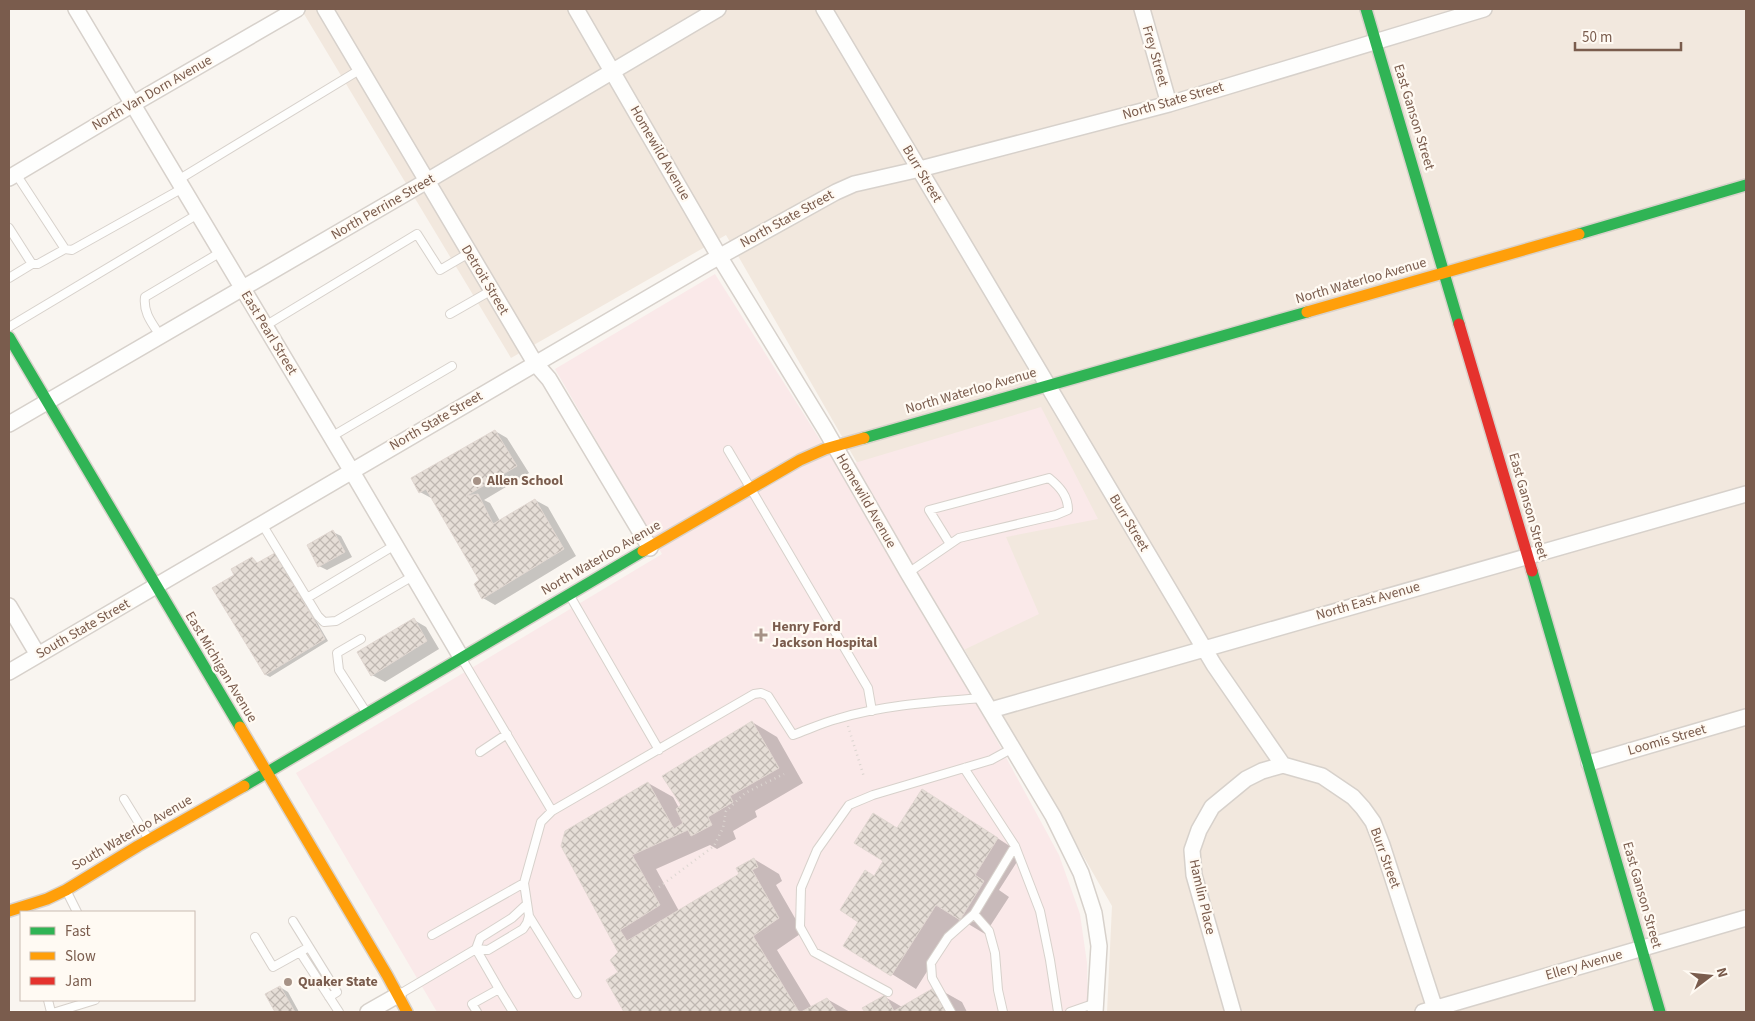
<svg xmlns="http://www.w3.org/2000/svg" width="1755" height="1021" viewBox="0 0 1755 1021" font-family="'Source Sans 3',sans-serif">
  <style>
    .residential { fill: #f2e8de }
    .medical { fill: #fae9e9 }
    .shadow { fill: #0003 }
    .building { fill: url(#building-cross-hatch); stroke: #e2d8d2 }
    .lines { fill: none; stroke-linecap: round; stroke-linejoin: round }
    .lane-casing { stroke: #d7d1cb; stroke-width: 10 }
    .street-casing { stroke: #d7d1cb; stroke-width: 18 }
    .fast-casing { stroke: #d9d2cb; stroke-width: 14 }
    .slow-casing { stroke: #d9d2cb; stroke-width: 14 }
    .jam-casing { stroke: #d9d2cb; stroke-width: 14 }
    .path { stroke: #dcd5d0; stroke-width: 2.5; stroke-dasharray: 1 4; stroke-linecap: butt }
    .lane { stroke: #fefefd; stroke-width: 8 }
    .street { stroke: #fefefd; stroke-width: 15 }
    .fast { stroke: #30b455; stroke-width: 11 }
    .slow { stroke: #ff9f0a; stroke-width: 11 }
    .jam { stroke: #e5322d; stroke-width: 11 }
    .poi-dot { fill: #a69286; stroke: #fffaf3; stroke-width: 2 }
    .labels { text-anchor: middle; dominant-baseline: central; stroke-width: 4.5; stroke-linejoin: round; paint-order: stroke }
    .street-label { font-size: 14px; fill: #7a5c4d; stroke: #fffaf3 }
    .poi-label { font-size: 14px; font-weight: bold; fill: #7a5c4d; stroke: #fffaf3; text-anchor: start }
  </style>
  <defs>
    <pattern id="building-cross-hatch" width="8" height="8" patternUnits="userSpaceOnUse" patternTransform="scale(1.25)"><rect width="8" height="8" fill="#e6ded7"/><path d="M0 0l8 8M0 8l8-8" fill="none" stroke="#bfb7b1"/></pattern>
  </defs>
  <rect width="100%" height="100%" fill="#f9f5f0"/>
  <path class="residential" d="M301,9h1445v1003h-639l5,-106 -386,-671 -215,123z"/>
  <path class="medical" d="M715,274l123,194 203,-61 57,112 -92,18 33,77 -88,42 108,199 21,59 7,49 1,49h-651l-141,-239 366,-219 -107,-185z"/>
  <path class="shadow" d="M495,431l12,7 22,35 -45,27 6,3 10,18 35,-21 13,7 28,49 -81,49 -12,-7 -3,-17 -47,-82 -13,-7z
    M333,532l8,4 11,21 -25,13 -8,-4z
    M275,554l4,3 49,84 -58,36 -4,-2 -52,-87 22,-12 16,-18 6,6z
    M414,620l12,7 13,22 -54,33 -13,-7z
    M752,722l25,15 26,46 -48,28 2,6 -24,14 3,8 -19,10 -7,-4 -54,24 23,42 62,-37 13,-15 25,15 3,7 -6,4 27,47 -26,18 35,58 15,-9 23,13h-224l-18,-32 11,-8 1,-19 -58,-108 86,-62 25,14 6,11z
    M947,805l75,49 -23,36 10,7 -24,37 -25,-15 -44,70 -71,-44 15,-23 14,-45 11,-16 13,-32z
    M280,987l8,5 11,20h-23l-10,-17z
    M937,988l25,14 5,10h-101l-2,-4 21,-11 17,10z"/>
  <path class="building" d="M495,430l22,36 -51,30 12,-2 15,30 42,-25 29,50 -82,50 -8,-15 5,-4 -53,-91 -7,4 -8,-15z
    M333,530l12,22 -27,15 -11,-22z
    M275,553l50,86 -60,36 -53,-87 22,-13 -3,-6 21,-12 5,6z
    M414,618l13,23 -56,35 -14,-24z
    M752,721l27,47 -49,28 3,6 -25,15 4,8 -21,11 -3,-6 -56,25 28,50 -40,25 7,11 112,-67 -3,-6 18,-10 4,9 -6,3 27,48 -26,18 46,76h-175l-18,-32 12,-8 -8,-12 8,-8 -57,-106 4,-15 83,-49 26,47 9,-6 -7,-14 5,-4 -19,-29z
    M922,789l76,49 -23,37 9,6 -24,39 -24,-15 -45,71 -48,-30 15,-24 -18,-12 25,-40 9,6 9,-15 -29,-18 19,-30 24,15z
    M280,986l15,26h-20l-10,-18z
    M937,986l13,26h-85l-3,-4 23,-13 9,16z
    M827,998l10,14h-36z"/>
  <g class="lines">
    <defs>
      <path id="lane" d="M16,174l49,75 7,1 111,-62
        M178,180l183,-111
        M9,228l23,36h6l27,-15
        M9,278l23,-14
        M450,314l42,-24
        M265,326l152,-92 23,36 29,-17
        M9,327l189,-113
        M161,337c-9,-14 -18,-24 -16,-40l76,-45
        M331,437l121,-71
        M728,450l140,238 4,23
        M262,524l56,92 6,6 12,-1 77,-45
        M908,573l51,-35 97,-23 12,-5c0,-14 -8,-23 -19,-32l-120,32 21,34
        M570,596l89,154
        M307,598l88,-53
        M361,639l-24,14 2,17 27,42
        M462,659l90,152
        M480,752l27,-18
        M964,768l51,78 25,65 10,49 8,52
        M124,799l24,39
        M67,892l10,20
        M974,914l15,17 6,22 3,37 5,22
        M529,916l48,78
        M293,921l44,71 -8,5
        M432,935l92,-52
        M255,937l18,30 36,-20
        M476,949l23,40 -27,15 5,8
        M476,949l4,-11 32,-20 15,-14
        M300,952l39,60
        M499,989l14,23
        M888,992l-74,-40 -14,-25 1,-39 16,-38 32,-45 24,-10 118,-35 22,-12
        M400,994l76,-45 12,1 35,-21 4,-6 2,-7 -5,-33 17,-61 11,-11 202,-117 7,-1 7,3 25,39c14,-5 29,-12 44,-16 46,-14 96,-17 145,-21
        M48,1000l3,12
        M56,1012l39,-12
        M951,1012l-19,-34 -1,-15 17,-26 26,-23 41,-68
        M1070,1012l26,-9"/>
      <path id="street" d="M76,9l275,461 110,187
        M325,9l210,354 14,16 101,169
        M576,9l143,247 106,173 83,144 145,243 28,57 13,40 5,33 -4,66
        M824,9l390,656 69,100 39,11 31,21 10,11 10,14 9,23 54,167
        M1142,9l27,95
        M9,178l124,-74 164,-95
        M9,424l418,-243 291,-172
        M9,606l29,49
        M9,672l697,-408 130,-72 18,-8 66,-15 249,-65 315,-95
        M991,710l755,-216
        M1589,763l157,-46
        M368,1012l30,-17
        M1233,1012l-39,-137 -2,-25 7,-20 13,-23 34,-28 16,-8 21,-6
        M1423,1012l323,-94"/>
      <path id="fast" d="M1366,9l93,315
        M1579,234l167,-49
        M9,337l231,390
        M864,438l443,-126
        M1532,571l128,441
        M244,786l399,-235"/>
      <path id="slow" d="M1307,312l272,-78
        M643,551l157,-91 25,-11 39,-11
        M240,727l147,248 20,37
        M9,911l38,-12 19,-9 72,-44 106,-60"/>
      <path id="jam" d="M1459,324l73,247"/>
    </defs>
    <use href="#lane" class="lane-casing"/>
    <use href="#street" class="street-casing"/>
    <use href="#fast" class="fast-casing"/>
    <use href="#slow" class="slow-casing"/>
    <use href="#jam" class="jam-casing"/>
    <path class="path" d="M848,726l16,51
      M659,887l55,-41 9,-18 3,-17 19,-18 39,-19"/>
    <use href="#lane" class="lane"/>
    <use href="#street" class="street"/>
    <use href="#fast" class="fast"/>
    <use href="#slow" class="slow"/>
    <use href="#jam" class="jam"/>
  </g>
  <g class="poi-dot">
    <circle cx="477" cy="481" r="5"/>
    <path d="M758.5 627.5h5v5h5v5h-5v5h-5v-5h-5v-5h5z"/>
    <circle cx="288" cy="982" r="5"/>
  </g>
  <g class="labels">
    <g class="street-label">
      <text transform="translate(1155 56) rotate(74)">Frey Street</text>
      <text transform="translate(152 93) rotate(-30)">North Van Dorn Avenue</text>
      <text transform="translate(1173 101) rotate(-16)">North State Street</text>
      <text transform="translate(1414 117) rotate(73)">East Ganson Street</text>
      <text transform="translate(660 153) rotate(60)">Homewild Avenue</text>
      <text transform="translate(922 174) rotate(59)">Burr Street</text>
      <text transform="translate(383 207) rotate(-30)">North Perrine Street</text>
      <text transform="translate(787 219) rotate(-29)">North State Street</text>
      <text transform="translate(485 280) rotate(59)">Detroit Street</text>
      <text transform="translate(1361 281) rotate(-16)">North Waterloo Avenue</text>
      <text transform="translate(269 333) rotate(59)">East Pearl Street</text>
      <text transform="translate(971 391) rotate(-16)">North Waterloo Avenue</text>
      <text transform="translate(436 421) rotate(-30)">North State Street</text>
      <text transform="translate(866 501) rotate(60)">Homewild Avenue</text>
      <text transform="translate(1528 506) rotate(74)">East Ganson Street</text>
      <text transform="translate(1129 523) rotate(59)">Burr Street</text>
      <text transform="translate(601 558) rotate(-30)">North Waterloo Avenue</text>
      <text transform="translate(1368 601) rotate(-16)">North East Avenue</text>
      <text transform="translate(83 629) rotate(-30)">South State Street</text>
      <text transform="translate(221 667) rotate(59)">East Michigan Avenue</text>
      <text transform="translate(1667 740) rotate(-16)">Loomis Street</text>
      <text transform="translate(132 833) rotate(-30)">South Waterloo Avenue</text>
      <text transform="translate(1385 858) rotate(70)">Burr Street</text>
      <text transform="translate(1642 895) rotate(74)">East Ganson Street</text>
      <text transform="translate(1202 897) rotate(77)">Hamlin Place</text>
      <text transform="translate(1584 965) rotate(-16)">Ellery Avenue</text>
    </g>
    <g class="poi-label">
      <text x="487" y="481">Allen School</text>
      <text x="772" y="627">Henry Ford<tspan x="772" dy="16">Jackson Hospital</tspan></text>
      <text x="298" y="982">Quaker State</text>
    </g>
  </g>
  <rect width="1755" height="1021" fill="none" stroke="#7a5c4d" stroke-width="20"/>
  <rect x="20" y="911" width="175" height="90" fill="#fffaf3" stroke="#cabbb1"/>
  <rect x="30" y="927" width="25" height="8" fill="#30b455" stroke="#cabbb1"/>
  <text x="65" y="936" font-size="15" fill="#7a5c4d">Fast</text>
  <rect x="30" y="952" width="25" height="8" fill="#ff9f0a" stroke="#cabbb1"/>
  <text x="65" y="961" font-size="15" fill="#7a5c4d">Slow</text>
  <rect x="30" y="977" width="25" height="8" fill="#e5322d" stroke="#cabbb1"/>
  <text x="65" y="986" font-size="15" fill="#7a5c4d">Jam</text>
  <g transform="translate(1710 976) rotate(74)" stroke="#fffaf3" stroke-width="4" paint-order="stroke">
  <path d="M0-4L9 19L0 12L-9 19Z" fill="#7a5c4d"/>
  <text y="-8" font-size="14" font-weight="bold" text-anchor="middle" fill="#7a5c4d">N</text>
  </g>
  <path d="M1575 42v8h106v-8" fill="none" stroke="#7a5c4d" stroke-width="2.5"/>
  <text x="1582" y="42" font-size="15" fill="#7a5c4d" stroke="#fffaf3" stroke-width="4" paint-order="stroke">50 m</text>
</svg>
